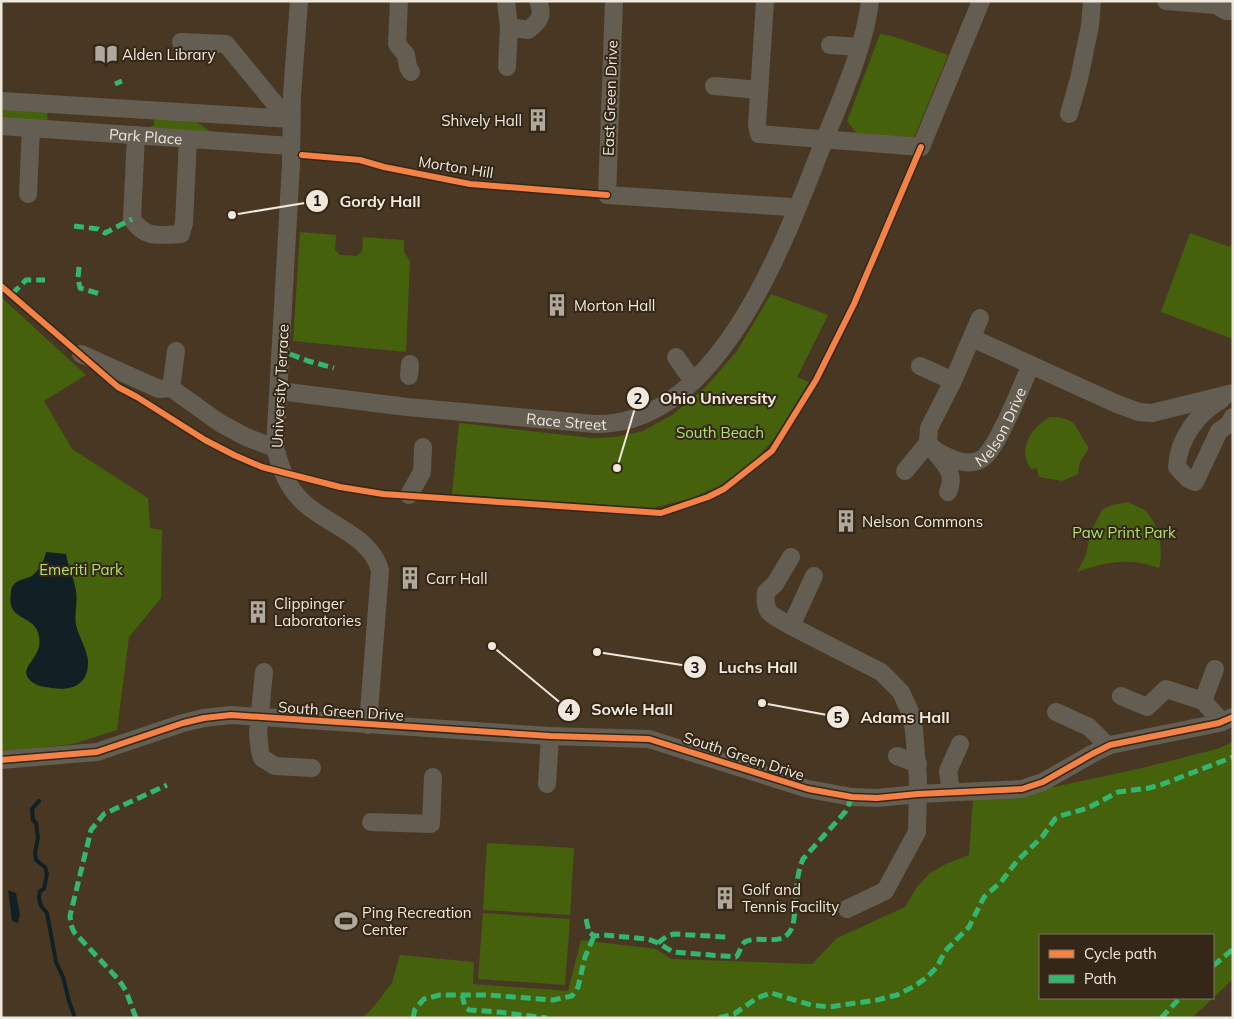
<svg xmlns="http://www.w3.org/2000/svg" width="1234" height="1019" viewBox="0 0 1234 1019" font-family="Mulish,sans-serif">
  <style>
    .built { fill: #483823; fill-rule: evenodd }
    .green { fill: #45610b; fill-rule: evenodd }
    .water { fill: #112024 }
    .lines { fill: none; stroke-linecap: round; stroke-linejoin: round }
    .stream { stroke: #112024; stroke-width: 4 }
    .minor { stroke: #645e52; stroke-width: 18 }
    .quiet { stroke: #33b770; stroke-width: 5; stroke-dasharray: 10 5; stroke-linecap: butt }
    .cycleway-casing { stroke: #342717; stroke-width: 9 }
    .cycleway { stroke: #f48246; stroke-width: 6 }
    .labels { text-anchor: middle; dominant-baseline: central; stroke-width: 4; stroke-linejoin: round; paint-order: stroke }
    .poi-label { font-size: 15px; fill: #f0e7dd; stroke: #342717; text-anchor: start }
    .street-label { font-size: 15px; fill: #f0e7dd; stroke: #342717 }
    .park-label { font-size: 15px; fill: #aee16d; stroke: #342717 }
    .leader { fill: none; stroke: #f0e7dd; stroke-width: 2 }
    .callout-dot { fill: #f0e7dd; stroke: #342717; stroke-width: 2 }
    .mark-label { font-size: 15px; text-anchor: middle; font-weight: bold; fill: #111 }
    .callout-label { font-size: 16px; text-anchor: middle; font-weight: bold; fill: #f0e7dd; stroke: #342717; stroke-width: 4; stroke-linejoin: round; paint-order: stroke }
  </style>
  <rect width="100%" height="100%" fill="#383027"/>
  <path class="built" d="M1,1h1232v1017h-1232zM1040,935h173v63h-173z"/>
  <path class="green" d="M880,34l12,2 56,19 -35,85 -55,-5 -11,-14z
    M1,104l46,8 1,12 -47,-3z
    M190,117l25,18 -65,-4 1,-5h3v-7h-2z
    M300,232l36,3 -1,15 5,5 17,1 5,-5 1,-14 41,3v11l6,11 -4,90 -113,-11z
    M1190,233l40,14 3,-5v97l-72,-27z
    M771,294l57,21 -31,62 12,5 -35,57 -20,23 -35,24 -27,12 -39,10 -201,-14 7,-71 133,15 24,-1 27,-6 29,-16 33,-27 32,-37z
    M1,297l85,78 -42,26 28,48 76,49 2,30 12,2 -1,68 -32,39 -12,93 -44,14 -72,8z
    M1050,417c30,1 24,11 39,31l-9,14 -2,12 -16,7 -23,-4 -2,-9 -6,1c-2,-3 -5,-8 -5,-11 -4,-18 10,-33 24,-41z
    M1128,502c5,3 13,5 18,9 13,14 18,39 13,57 -30,-11 -53,-6 -82,4l9,-17 4,-21 12,-24 10,-5z
    M1233,742v237l-41,39h-830l9,-8 21,-27 8,-28 74,7 -1,22 95,7 13,-51 75,9 15,10 141,5 25,-26 68,-31 12,-20 13,-14 16,-9 23,-9 4,-56h30l28,-4 18,-7 93,-20 75,-19zM1040,935h173v63h-173z
    M487,843l87,5 -4,67 -87,-5z
    M483,913l87,6 -5,66 -87,-6z"/>
  <path class="water" d="M46,552l20,2c2,13 8,24 10,37 2,11 -2,23 0,34 3,12 11,24 12,36 1,24 -17,30 -36,27 -8,-1 -18,-2 -24,-10 -9,-14 20,-22 9,-48 -7,-15 -31,-10 -26,-38 1,-11 10,-12 19,-15 7,-3 15,-17 16,-25z
    M8,890l8,3 4,22 -2,8 -6,-2z"/>
  <g class="lines">
    <path class="stream" d="M39,801l-7,8 1,11 3,3 2,14 -3,16 1,7 9,7 2,7 -3,15 -4,2 -1,7 2,8 6,7 9,49 7,15 6,24 6,17"/>
    <g class="minor">
      <path d="M299,1l-7,94 -1,69 -16,284c6,21 12,39 28,54 24,23 67,33 77,68l-12,155"/>
      <path d="M399,1l-2,43 9,11 2,12 3,5"/>
      <path d="M506,1l3,26 -2,40"/>
      <path d="M614,1l-7,194 184,12"/>
      <path d="M765,1l-8,124 2,9 162,13 60,-146"/>
      <path d="M1166,1l50,4 10,6h7"/>
      <path d="M509,27l19,3c12,-9 16,-15 10,-29"/>
      <path d="M181,42l45,2 50,61 15,14"/>
      <path d="M830,45l29,2"/>
      <path d="M714,86l45,4"/>
      <path d="M1,101l290,18"/>
      <path d="M1069,114l10,-35 11,-53 2,-25"/>
      <path id="s1" d="M1,126l290,20"/>
      <path d="M136,135l-4,84c13,20 27,16 49,15l3,-11 4,-84"/>
      <path d="M28,194l3,-66"/>
      <path id="s2" d="M980,318l-27,63 -24,47 -1,15c8,10 14,11 25,16 10,4 21,6 30,-1 16,-12 38,-72 48,-93"/>
      <path d="M972,338l145,66 22,8 13,1 81,-20"/>
      <path d="M81,354l78,35 12,-1 49,35 26,14 29,11"/>
      <path d="M676,357l17,24"/>
      <path d="M920,366l33,15"/>
      <path d="M409,376l1,-12"/>
      <path d="M171,388l5,-37"/>
      <path id="s3" d="M279,391l128,16 188,17c125,3 192,-189 229,-283 17,-42 41,-95 46,-140"/>
      <path d="M1221,400c-23,13 -43,39 -44,67l11,12 7,3 24,-51 10,-7 4,-7"/>
      <path d="M935,452c11,13 21,23 13,40"/>
      <path d="M905,471l23,-28"/>
      <path d="M409,495l13,-23 1,-25"/>
      <path d="M791,557l-16,27 -9,8c-3,23 7,23 25,34"/>
      <path d="M814,576l-23,50 90,46 20,20 9,20 4,18 4,50 -1,52 -32,59 -38,18"/>
      <path d="M264,672l-6,61 2,19 2,6 13,8 37,2"/>
      <path d="M1121,696l26,11 19,-18 37,12 19,21"/>
      <path d="M1203,701l12,-32"/>
      <path d="M1056,712l33,15 19,19"/>
      <path d="M897,756l21,8"/>
      <path d="M1,760l96,-8 86,-29 21,-5 27,-3 319,21 99,3 159,50 44,8 25,1 41,-4 104,-5 21,-7 49,-28 18,-9 109,-22 14,-6"/>
      <path d="M547,784l3,-48"/>
      <path d="M951,792l-3,-21 12,-27"/>
      <path d="M371,822l60,2 2,-47"/>
    </g>
    <path class="quiet" d="M115,84l7,-3
      M74,226l24,3 7,4 27,-14
      M79,267l-1,11 2,10 20,6
      M12,294l14,-14h19
      M290,354l18,7 26,7
      M586,919l3,13 5,4 9,-1 45,4 10,4 15,9 63,5c5,-5 4,-14 11,-16 17,-6 38,8 46,-16 4,-22 1,-45 10,-66l43,-48 6,-14
      M658,943l9,-7 7,-2 52,3
      M1213,966l20,-17
      M462,995l3,12 4,3 29,2 49,6
      M136,1018l-10,-27 -7,-11 -45,-48 -3,-7 -1,-9 21,-86 13,-16 63,-29
      M413,1018l2,-9 9,-10 16,-4h48l65,5 19,-4 6,-9 7,-30 9,-21
      M719,1018l15,-4 23,-16 14,-5 40,12 18,2 48,-7 20,-5 16,-8 13,-9 11,-11 8,-16 24,-24 15,-30 17,-15 16,-21 25,-24 13,-18 5,-3 28,-8 30,-16 31,-4 14,-4 70,-27
      M1161,1018l19,-20"/>
    <defs>
      <path id="cycleway" d="M302,155l58,5 24,7 86,17 137,11
        M1,286l117,101 19,10 68,43 29,15 28,12 78,20 43,7 278,19 47,-16 16,-8 48,-38 44,-71 38,-76 67,-157
        M1,760l96,-8 86,-29 21,-5 27,-3 319,21 99,3 159,50 44,8 25,1 41,-4 104,-5 21,-7 49,-28 18,-9 109,-22 14,-6"/>
    </defs>
    <use href="#cycleway" class="cycleway-casing"/>
    <use href="#cycleway" class="cycleway"/>
  </g>
  <defs>
    <symbol id="library-bare" viewBox="-9 -9 18 18"><path d="M-6-4Q-3-5.5-.7-3.5V5Q-3 3-6 4ZM6-4Q3-5.5 .7-3.5V5Q3 3 6 4Z" fill="#b0a79d" stroke="#342717" stroke-width="2.5" paint-order="stroke"/></symbol>
    <symbol id="building-bare" viewBox="-9 -9 18 18"><path d="M-4-6H4V6H1V3H-1V6H-4ZM-2.5-4.3h1.7v1.8h-1.7ZM.8-4.3h1.7v1.8H.8ZM-2.5-1h1.7V.8h-1.7ZM.8-1h1.7V.8H.8Z" fill="#b0a79d" stroke="#342717" stroke-width="2.5" paint-order="stroke"/></symbol>
    <symbol id="stadium-bare" viewBox="-9 -9 18 18"><path d="M0-5a6.5 5 0 1 0 0 10a6.5 5 0 1 0 0-10ZM-3.5-1.8h7v3.6h-7Z" fill="#b0a79d" stroke="#342717" stroke-width="2.5" paint-order="stroke"/></symbol>
  </defs>
  <g fill-rule="evenodd">
    <use href="#library-bare" x="90" y="38" width="32" height="32"/>
    <use href="#building-bare" x="522" y="104" width="32" height="32"/>
    <use href="#building-bare" x="541" y="289" width="32" height="32"/>
    <use href="#building-bare" x="830" y="505" width="32" height="32"/>
    <use href="#building-bare" x="394" y="562" width="32" height="32"/>
    <use href="#building-bare" x="242" y="596" width="32" height="32"/>
    <use href="#building-bare" x="709" y="882" width="32" height="32"/>
    <use href="#stadium-bare" x="330" y="905" width="32" height="32"/>
  </g>
  <g class="labels">
    <g class="poi-label">
      <text x="122" y="54">Alden Library</text>
      <text x="522" y="120" text-anchor="end">Shively Hall</text>
      <text x="574" y="305">Morton Hall</text>
      <text x="862" y="521">Nelson Commons</text>
      <text x="426" y="578">Carr Hall</text>
      <text x="274" y="603">Clippinger<tspan x="274" dy="17">Laboratories</tspan></text>
      <text x="742" y="889">Golf and<tspan x="742" dy="17">Tennis Facility</tspan></text>
      <text x="362" y="912">Ping Recreation<tspan x="362" dy="17">Center</tspan></text>
    </g>
    <g class="street-label">
      <text transform="translate(610 98) rotate(-88)">East Green Drive</text>
      <text stroke="none"><textPath href="#s1" startOffset="145">Park Place</textPath></text>
      <text transform="translate(456 167) rotate(9)">Morton Hill</text>
      <text transform="translate(280 386) rotate(-87)">University Terrace</text>
      <text stroke="none"><textPath href="#s3" startOffset="289">Race Street</textPath></text>
      <text stroke="none"><textPath href="#s2" startOffset="234">Nelson Drive</textPath></text>
      <text transform="translate(341 711) rotate(4)">South Green Drive</text>
      <text transform="translate(744 756) rotate(18)">South Green Drive</text>
    </g>
    <g class="park-label">
      <text x="720" y="432">South Beach</text>
      <text x="1124" y="532">Paw Print Park</text>
      <text x="81" y="569">Emeriti Park</text>
    </g>
  </g>
  <path class="leader" d="M232 215L317 201M617 468L638 398M597 652L695 667M492 646L569 710M762 703L838 717"/>
  <g class="callout-dot">
    <circle cx="232" cy="215" r="5"/>
    <circle cx="617" cy="468" r="5"/>
    <circle cx="597" cy="652" r="5"/>
    <circle cx="492" cy="646" r="5"/>
    <circle cx="762" cy="703" r="5"/>
    <circle cx="317" cy="201" r="12"/>
    <circle cx="638" cy="398" r="12"/>
    <circle cx="695" cy="667" r="12"/>
    <circle cx="569" cy="710" r="12"/>
    <circle cx="838" cy="717" r="12"/>
  </g>
  <g class="mark-label">
    <text x="317" y="206">1</text>
    <text x="638" y="404">2</text>
    <text x="695" y="673">3</text>
    <text x="569" y="715">4</text>
    <text x="838" y="723">5</text>
  </g>
  <g class="callout-label">
    <text x="380" y="207">Gordy Hall</text>
    <text x="718" y="404">Ohio University</text>
    <text x="758" y="673">Luchs Hall</text>
    <text x="632" y="715">Sowle Hall</text>
    <text x="905" y="723">Adams Hall</text>
  </g>
  <rect width="1234" height="1019" fill="none" stroke="#f0e7dd" stroke-width="5"/>
  <rect x="1039" y="934" width="175" height="65" fill="#342717" stroke="#7f7466"/>
  <rect x="1049" y="950" width="25" height="8" fill="#f48246" stroke="#7f7466"/>
  <text x="1084" y="959" font-size="15" fill="#f0e7dd">Cycle path</text>
  <rect x="1049" y="975" width="25" height="8" fill="#33b770" stroke="#7f7466"/>
  <text x="1084" y="984" font-size="15" fill="#f0e7dd">Path</text>
</svg>
